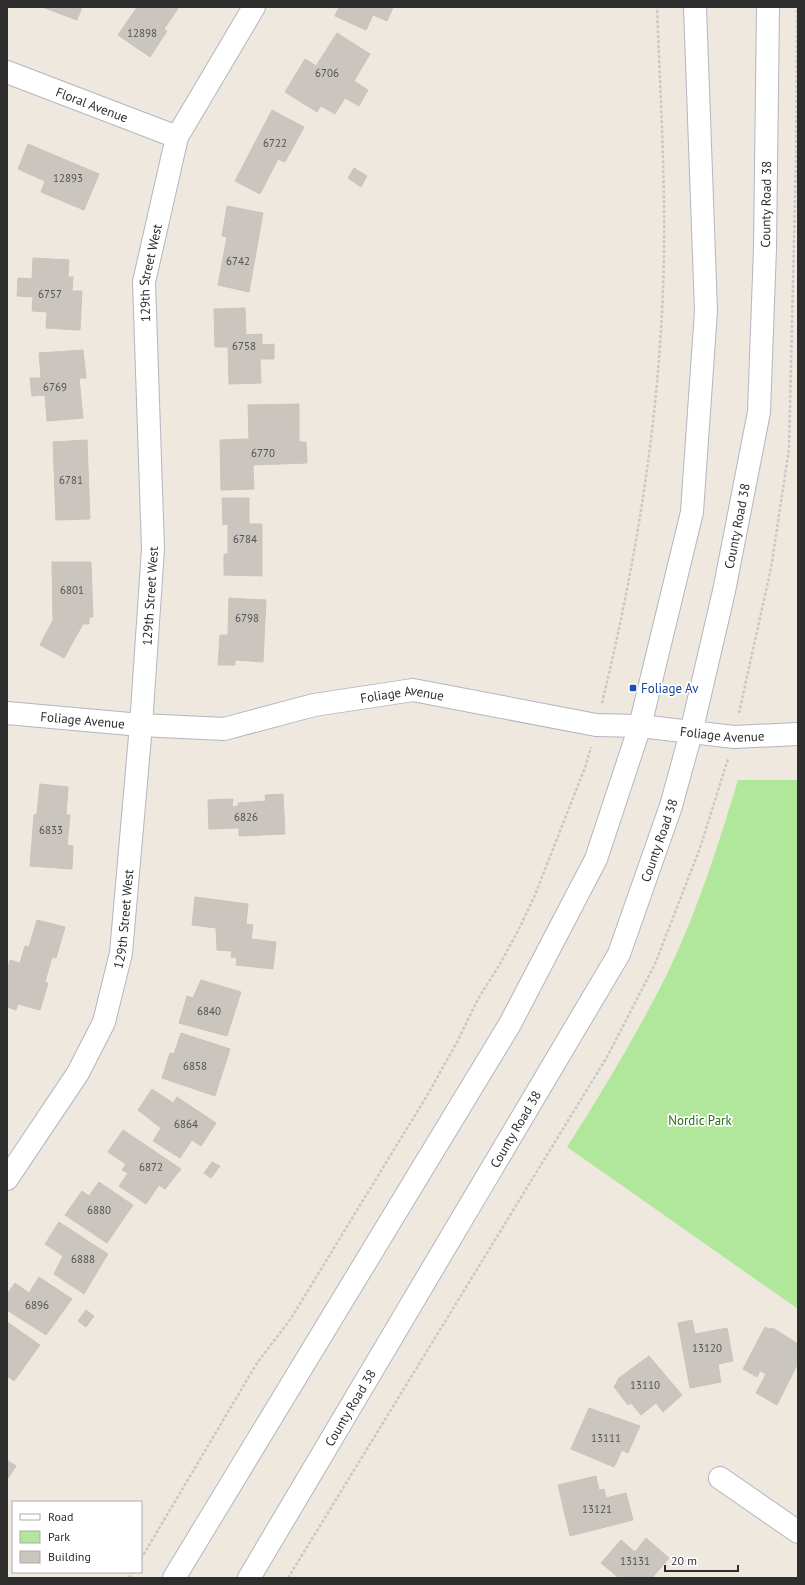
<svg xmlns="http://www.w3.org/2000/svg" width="805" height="1585" viewBox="0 0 805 1585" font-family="'PT Sans',sans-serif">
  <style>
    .green { fill: #b1e79a }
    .building { fill: #cac5be; stroke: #cac5b8 }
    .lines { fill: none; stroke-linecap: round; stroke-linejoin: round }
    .minor-casing { stroke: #b3b5c1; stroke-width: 24 }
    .secondary-casing { stroke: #b3b5c1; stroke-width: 24 }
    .path { stroke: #c8c8c8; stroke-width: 2.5; stroke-dasharray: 3 2; stroke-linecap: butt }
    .minor { stroke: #fff; stroke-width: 22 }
    .secondary { stroke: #fff; stroke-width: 22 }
    .transit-dot { fill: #1a4fb4; stroke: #fff; stroke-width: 1.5 }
    .labels { text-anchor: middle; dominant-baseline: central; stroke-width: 3.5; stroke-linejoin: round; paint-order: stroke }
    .number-label { font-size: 11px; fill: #545351 }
    .street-label { font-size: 13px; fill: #2d2d2d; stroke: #fff }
    .transit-label { font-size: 13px; fill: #164399; stroke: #fff; text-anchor: start }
    .park-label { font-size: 13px; fill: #266f18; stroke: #fff }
  </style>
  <rect width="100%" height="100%" fill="#efe8df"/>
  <path class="green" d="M738,780h60v529l-231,-162c36,-56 70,-113 100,-173 30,-62 51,-128 71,-194z"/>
  <path class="building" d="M42,7h40l-5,13z
    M137,7h42l-15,22 3,2 -17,26 -32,-22z
    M339,7h54l-6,14 -14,-6 -7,15 -31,-14z
    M337,33l33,21 -16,27 14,9 -9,16 -14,-8 -10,16 -14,-8 -4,6 -32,-20 20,-33 11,7z
    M272,110l32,17 -19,35 -7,-3 -18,35 -25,-13z
    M28,144l71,30 -15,36 -43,-18 4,-11 -27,-12z
    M354,168l13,8 -6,11 -13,-9z
    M227,206l36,7 -14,79 -31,-7 9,-48 -5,-1z
    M33,258l36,2 -1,17h5l-1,14h10l-2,39 -34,-2 1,-16 -15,-1 1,-14 -16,-1 1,-18 14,1z
    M245,308l1,27 16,-1v11l12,-1v15h-14l1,24 -32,1 -1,-37h-13l-1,-38z
    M83,350l3,28h-7l4,40 -36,3 -2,-26 -13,1 -2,-18h11l-2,-25z
    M299,404v38h7l1,21 -54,2 1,24 -33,1 -1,-50 29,-1 -1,-34z
    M87,440l3,79 -34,1 -3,-78z
    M222,498h27v26h13v52l-38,-1v-21h4v-30l-5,1z
    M52,562h39l2,55h-4v7h-6l-19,34 -24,-13 13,-25z
    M229,598l37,2 -3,62 -28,-2v5h-17l2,-30h8z
    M40,784l28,3 -2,28h4l-3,30 6,1 -1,23 -42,-3 4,-51 3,-1z
    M283,794l2,40 -46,2v-8l-30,1 -1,-29 25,-1 -1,8 6,-1v-3l28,-2 -1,-6z
    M195,897l53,7 -2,20 7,1 -2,14 25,3 -3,27 -37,-4 1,-7 -6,-1 1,-6 -15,-1 -1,-22 -24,-3z
    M37,920l28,7 -9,31 -4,-1 -7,25 3,1 -8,27 -22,-6 -2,6 -9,-3v-34l3,-13 10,3 5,-17 4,1z
    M201,980l40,12 -14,44 -48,-13 8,-27 6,2z
    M181,1033l49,16 -15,47 -53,-18 8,-25 4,1z
    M152,1089l21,14 4,-6 39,26 -15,23 -9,-6 -12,18 -27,-17 8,-13 -23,-18z
    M123,1130l58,39 -16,20 -6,-4 -13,19 -27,-18 9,-13 -6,-3 4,-6 -18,-12z
    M212,1162l8,4 -9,12 -7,-5z
    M99,1182l34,23 -26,38 -42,-28 17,-24 7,5z
    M59,1222l49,32 -24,40 -30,-20 9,-18 -18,-12z
    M39,1277l33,22 -26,36 -39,-25v-16l8,-11 14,10z
    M86,1310l8,6 -8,11 -8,-6z
    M692,1320l3,14 32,-6 6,33 -15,3 3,18 -31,6 -12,-65z
    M7,1322l33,23 -26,36 -7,-5z
    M765,1327l4,2 4,-1 25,16v19l-21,42 -21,-12 10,-19 -6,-3 -3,6 -14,-8z
    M649,1356l33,39 -19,17 -7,-9 -15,12 -10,-12 -3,2 -14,-18 5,-9z
    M589,1408l51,18 -12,27 -6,-3 -8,17 -43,-18z
    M7,1460l9,6 -9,14z
    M596,1476l3,14 5,-1 2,9 20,-5 7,27 -63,16 -12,-51z
    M646,1538l23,20 -17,20h-33l-18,-15 20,-23 14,12z"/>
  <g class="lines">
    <defs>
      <g id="minor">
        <path id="s1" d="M7,72l170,65"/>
        <path id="s2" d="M7,713l134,12 83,4 90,-24 99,-15 183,35 44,1 94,11 64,-3"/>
        <path id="s3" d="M7,1179l71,-106 26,-51 17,-69 20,-228 12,-176 -9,-267 33,-145 77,-130"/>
        <path d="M720,1478l78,54"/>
      </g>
      <g id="secondary">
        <path d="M174,1578l336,-554 86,-165 44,-133 52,-214 14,-201 -11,-304"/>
        <path id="s4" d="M249,1578l370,-624 52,-148 20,-73 33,-142 35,-179 6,-164 3,-241"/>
      </g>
    </defs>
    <use href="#minor" class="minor-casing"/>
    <use href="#secondary" class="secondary-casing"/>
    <path class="path" d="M602,703c36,-148 60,-300 62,-453 1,-81 -4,-162 -7,-243
      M739,713l32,-145 18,-119 7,-290 1,-152
      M141,1559l116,-196 33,-43 138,-226 29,-52 21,-43 22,-35 19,-35 16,-34 51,-130 5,-18
      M129,1578l4,-6
      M288,1578l319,-521 48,-93 45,-116 28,-89"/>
    <use href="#minor" class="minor"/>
    <use href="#secondary" class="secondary"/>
  </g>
  <rect class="transit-dot" x="629" y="684" width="8" height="8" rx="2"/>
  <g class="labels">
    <g class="number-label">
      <text x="142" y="33">12898</text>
      <text x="327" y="73">6706</text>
      <text x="275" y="143">6722</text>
      <text x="68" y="178">12893</text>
      <text x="238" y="261">6742</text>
      <text x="50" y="294">6757</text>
      <text x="244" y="346">6758</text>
      <text x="55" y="387">6769</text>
      <text x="263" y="453">6770</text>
      <text x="71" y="480">6781</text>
      <text x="245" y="539">6784</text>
      <text x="72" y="590">6801</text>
      <text x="247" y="618">6798</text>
      <text x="246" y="817">6826</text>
      <text x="51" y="830">6833</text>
      <text x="209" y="1011">6840</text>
      <text x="195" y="1066">6858</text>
      <text x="186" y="1124">6864</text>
      <text x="151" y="1167">6872</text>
      <text x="99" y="1210">6880</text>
      <text x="83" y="1259">6888</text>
      <text x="37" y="1305">6896</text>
      <text x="707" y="1348">13120</text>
      <text x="645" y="1385">13110</text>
      <text x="606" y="1438">13111</text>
      <text x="597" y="1509">13121</text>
      <text x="635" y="1561">13131</text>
    </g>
    <g class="street-label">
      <text stroke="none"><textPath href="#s1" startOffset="91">Floral Avenue</textPath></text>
      <text stroke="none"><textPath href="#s4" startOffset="1494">County Road 38</textPath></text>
      <text stroke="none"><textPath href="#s3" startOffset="938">129th Street West</textPath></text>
      <text stroke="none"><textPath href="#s4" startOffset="1170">County Road 38</textPath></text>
      <text stroke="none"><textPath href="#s3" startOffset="614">129th Street West</textPath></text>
      <text stroke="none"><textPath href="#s2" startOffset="400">Foliage Avenue</textPath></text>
      <text stroke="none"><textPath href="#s2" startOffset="76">Foliage Avenue</textPath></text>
      <text stroke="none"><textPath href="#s2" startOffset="724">Foliage Avenue</textPath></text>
      <text stroke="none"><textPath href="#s4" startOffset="846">County Road 38</textPath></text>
      <text stroke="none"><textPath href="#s3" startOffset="290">129th Street West</textPath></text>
      <text stroke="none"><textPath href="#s4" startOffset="522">County Road 38</textPath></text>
      <text stroke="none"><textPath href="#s4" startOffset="198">County Road 38</textPath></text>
    </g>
    <g class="transit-label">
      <text x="641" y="688">Foliage Av</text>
    </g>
    <g class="park-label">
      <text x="700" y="1120">Nordic Park</text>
    </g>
  </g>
  <rect width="805" height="1585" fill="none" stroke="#2d2d2d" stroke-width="16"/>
  <rect x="12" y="1501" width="130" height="72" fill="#ffffff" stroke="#ababab"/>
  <rect x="20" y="1514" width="20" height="6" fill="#ffffff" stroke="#ababab"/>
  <text x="48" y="1521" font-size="12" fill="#2d2d2d">Road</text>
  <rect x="20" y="1531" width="20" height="12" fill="#b1e79a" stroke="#ababab"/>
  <text x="48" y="1541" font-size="12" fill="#2d2d2d">Park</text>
  <rect x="20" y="1551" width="20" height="12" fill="#cac5be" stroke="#ababab"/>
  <text x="48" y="1561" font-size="12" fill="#2d2d2d">Building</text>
  <path d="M665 1565v6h73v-6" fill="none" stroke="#2d2d2d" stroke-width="2"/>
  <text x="671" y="1565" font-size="12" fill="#2d2d2d" stroke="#ffffff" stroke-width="3" paint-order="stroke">20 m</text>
</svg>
